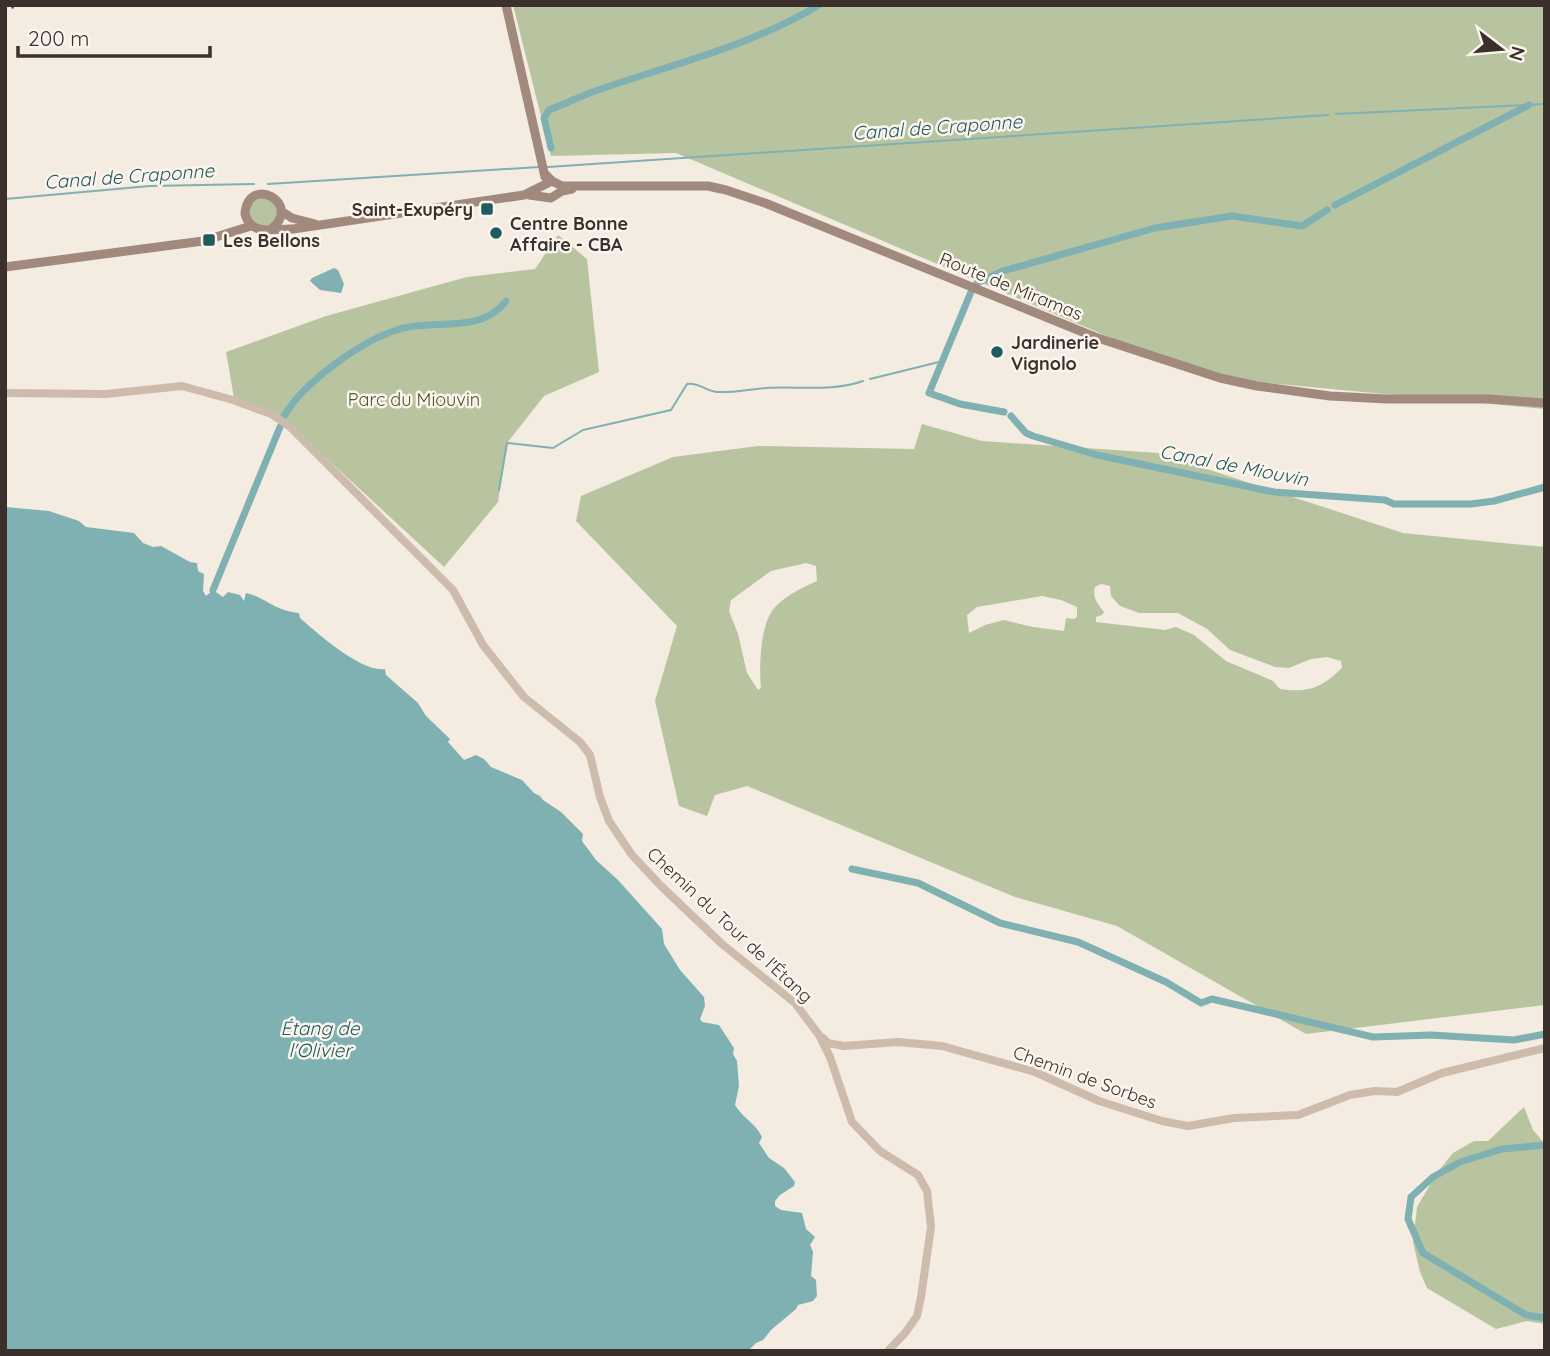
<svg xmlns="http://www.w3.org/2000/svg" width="1550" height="1356" viewBox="0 0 1550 1356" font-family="Quicksand,sans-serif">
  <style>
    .green { fill: #b8c4a0; fill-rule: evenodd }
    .water { fill: #7fb0b2 }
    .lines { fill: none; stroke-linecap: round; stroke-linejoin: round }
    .stream { stroke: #7fb0b2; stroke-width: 2 }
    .canal { stroke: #7fb0b2; stroke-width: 7 }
    .tertiary { stroke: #cdbbac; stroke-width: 8 }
    .secondary { stroke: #a18a7d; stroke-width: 9 }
    .rail { stroke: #3b302b; stroke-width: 2; stroke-dasharray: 2 5; stroke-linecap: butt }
    .poi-dot { fill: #1f5a5e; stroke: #fbf5ee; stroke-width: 2.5 }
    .labels { text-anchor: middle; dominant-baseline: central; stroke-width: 5; stroke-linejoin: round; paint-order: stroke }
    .poi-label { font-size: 18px; font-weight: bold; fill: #3b302b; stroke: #fbf5ee; text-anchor: start }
    .street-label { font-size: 18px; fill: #3b302b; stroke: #fbf5ee }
    .park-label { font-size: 18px; fill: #4a5a2e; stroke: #fbf5ee }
    .water-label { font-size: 19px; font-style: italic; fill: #1f5a5e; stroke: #fbf5ee }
  </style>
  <rect width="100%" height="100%" fill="#f4ebe1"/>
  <path class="green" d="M513,5h1032v404l-342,-32 -527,-224 -125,3z
    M249 212a14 14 0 1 1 28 0a14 14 0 1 1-28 0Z
    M558,235l29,24 12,113 -55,24 -37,47 -9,59 -54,65 -161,-149 -49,-20 -8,-46 100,-36 141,-39 68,-8z
    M922,424l60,17 176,12 245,80 142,14v458l-239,29 -189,-108 -102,-29 -268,-111 -32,9 -8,21 -28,-10 -24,-105 22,-75 -101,-105 5,-25 92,-39 85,-11 156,3zM806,563l10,3 1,15c-14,6 -36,17 -45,30 -12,18 -13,56 -11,77l-3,2 -11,-17 -9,-39 -9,-23 2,-11 40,-29zM1101,584l9,2 1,10 9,10 19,7h39l29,16 23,21 45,17 14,1 22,-9 16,-2 14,4 1,7c-21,20 -33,25 -62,21l-7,-8 -47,-20 -32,-26 -18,-8 -11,3 -69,-8v-5l6,-2 2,-3c-6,-8 -12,-14 -9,-25zM1042,596l19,4 16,7v10l-3,2 -8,-1 -2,13 -31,-4 -29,-7 -19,5 -16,8 -2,-18 10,-8z
    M1524,1107l9,23 12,14v180l-18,-3 -31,8 -69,-41 -7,-16 -7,-30 4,-35 20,-34 16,-20 21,-12h14z"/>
  <path class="water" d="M334,268l4,2 6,14 -3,9 -21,-3 -10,-9 2,-3z
    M5,507l44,4 30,10 7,6 48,6 9,10 10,4 8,-1 29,16 7,1 1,8 6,3 -1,17 3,5 7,-6 10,7 5,-5 12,3 4,6 2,-8c21,5 27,17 53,20l1,5c17,15 62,55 85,51l1,6 32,28 8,13 24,23 -2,3 16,18 12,-5 8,4 7,8 31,13 12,13 6,3 3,4 18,12 22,22 -1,7 14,19 22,20 44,49 2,15 16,26 24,27 1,9 -5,13 2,3 17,3 15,23 -1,6 4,7 2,25 -4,19c8,13 21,19 27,32l-3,6 10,15 15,10 11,14 -1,4 -14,9 -5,6v5l6,4 21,3 4,16 9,8 -5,8 3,7 -2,24 5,4 1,16 -4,5 -15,4 -2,4 -25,21 -8,10 -7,3 -8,8h-743z"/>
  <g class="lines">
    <path class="stream" d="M1336,114l209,-10
      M548,167l780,-52
      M268,184l271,-17
      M5,199l145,-13 104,-2
      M870,379l73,-18
      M499,490l8,-47 46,5 30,-18 88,-20 16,-26c12,-2 18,7 30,8 16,1 33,-3 49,-4 32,-2 67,4 97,-7"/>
    <path class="canal" d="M551,148l-7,-30 5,-8c18,-7 36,-16 55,-22 72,-25 149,-43 215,-83
      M1335,205l194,-100
      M977,283l26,-12 152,-43 77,-12 70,10 25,-16
      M971,292l-42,101 31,11 44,8
      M284,416c20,-34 78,-76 116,-87 34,-10 82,5 106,-28
      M1011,416l15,17 7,3 64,19 177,37 111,8 9,4h77l23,-3 51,-14
      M213,590l67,-163
      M852,869l66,14 82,40 78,19 88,40 35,21 11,-4 161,38 58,-2 83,5 31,-6
      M1545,1145l-43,4 -42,13 -27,15 -22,20 -3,22 15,34 103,62 19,3"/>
    <path class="tertiary" d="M5,393l101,1 76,-8 51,14 38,14 18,12 164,164 30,55 41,52 56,45 10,13 10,42 9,24 23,34 29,31 61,58 73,59 24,32 11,22 22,65 28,29 38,24 9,16 4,36 -10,70 -4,19 -12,17 -17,18
      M823,1038l5,5 16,3 54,-4 44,4 93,26 64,29 63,20 26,5 46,-8 64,-3 52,-20 25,-4 22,1 45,-19 103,-25"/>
    <path class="secondary" d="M506,5l39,172
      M546,175l6,6 10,5h146l18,4 39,13 330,134 125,41 37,8 73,10 57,3h102l56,4
      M529,195l22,3 11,-7 10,-2
      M281,211l11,7 23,6
      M271,229c33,-25 -23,-56 -26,-15 6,23 29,14 48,15l231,-34 28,-14
      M5,267l198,-26 48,-15"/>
    <path class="rail" d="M5,10l16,-5"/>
  </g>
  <g class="poi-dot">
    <rect x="480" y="202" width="14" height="14" rx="3.5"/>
    <circle cx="496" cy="233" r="7"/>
    <rect x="202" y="233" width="14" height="14" rx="3.5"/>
    <circle cx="997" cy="352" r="7"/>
  </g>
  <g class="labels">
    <g class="poi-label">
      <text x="473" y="209" text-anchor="end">Saint-Exupéry</text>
      <text x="510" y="223">Centre Bonne<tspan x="510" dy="21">Affaire - CBA</tspan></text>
      <text x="223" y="240">Les Bellons</text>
      <text x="1011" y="342">Jardinerie<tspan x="1011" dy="21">Vignolo</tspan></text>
    </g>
    <g class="street-label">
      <text transform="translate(1011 286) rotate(22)">Route de Miramas</text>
      <text transform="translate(730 925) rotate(43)">Chemin du Tour de l'Étang</text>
      <text transform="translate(1085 1077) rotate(20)">Chemin de Sorbes</text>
    </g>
    <g class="park-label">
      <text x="414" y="399">Parc du Miouvin</text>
    </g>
    <g class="water-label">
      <text transform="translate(937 127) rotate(-4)">Canal de Craponne</text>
      <text transform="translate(129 176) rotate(-4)">Canal de Craponne</text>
      <text transform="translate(1234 465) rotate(11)">Canal de Miouvin</text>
      <text x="320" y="1028">Étang de<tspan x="320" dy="22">l'Olivier</tspan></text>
    </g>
  </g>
  <rect width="1550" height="1356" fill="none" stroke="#3b302b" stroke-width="14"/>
  <g transform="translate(1501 49) rotate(106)" stroke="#fbf5ee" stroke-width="5" paint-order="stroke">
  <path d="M0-5L12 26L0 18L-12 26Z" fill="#3b302b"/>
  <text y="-10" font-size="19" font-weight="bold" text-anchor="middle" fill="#3b302b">N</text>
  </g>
  <path d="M18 46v10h192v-10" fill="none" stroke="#3b302b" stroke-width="3.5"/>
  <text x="28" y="46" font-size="21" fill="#3b302b" stroke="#fbf5ee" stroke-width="5" paint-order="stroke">200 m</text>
</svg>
